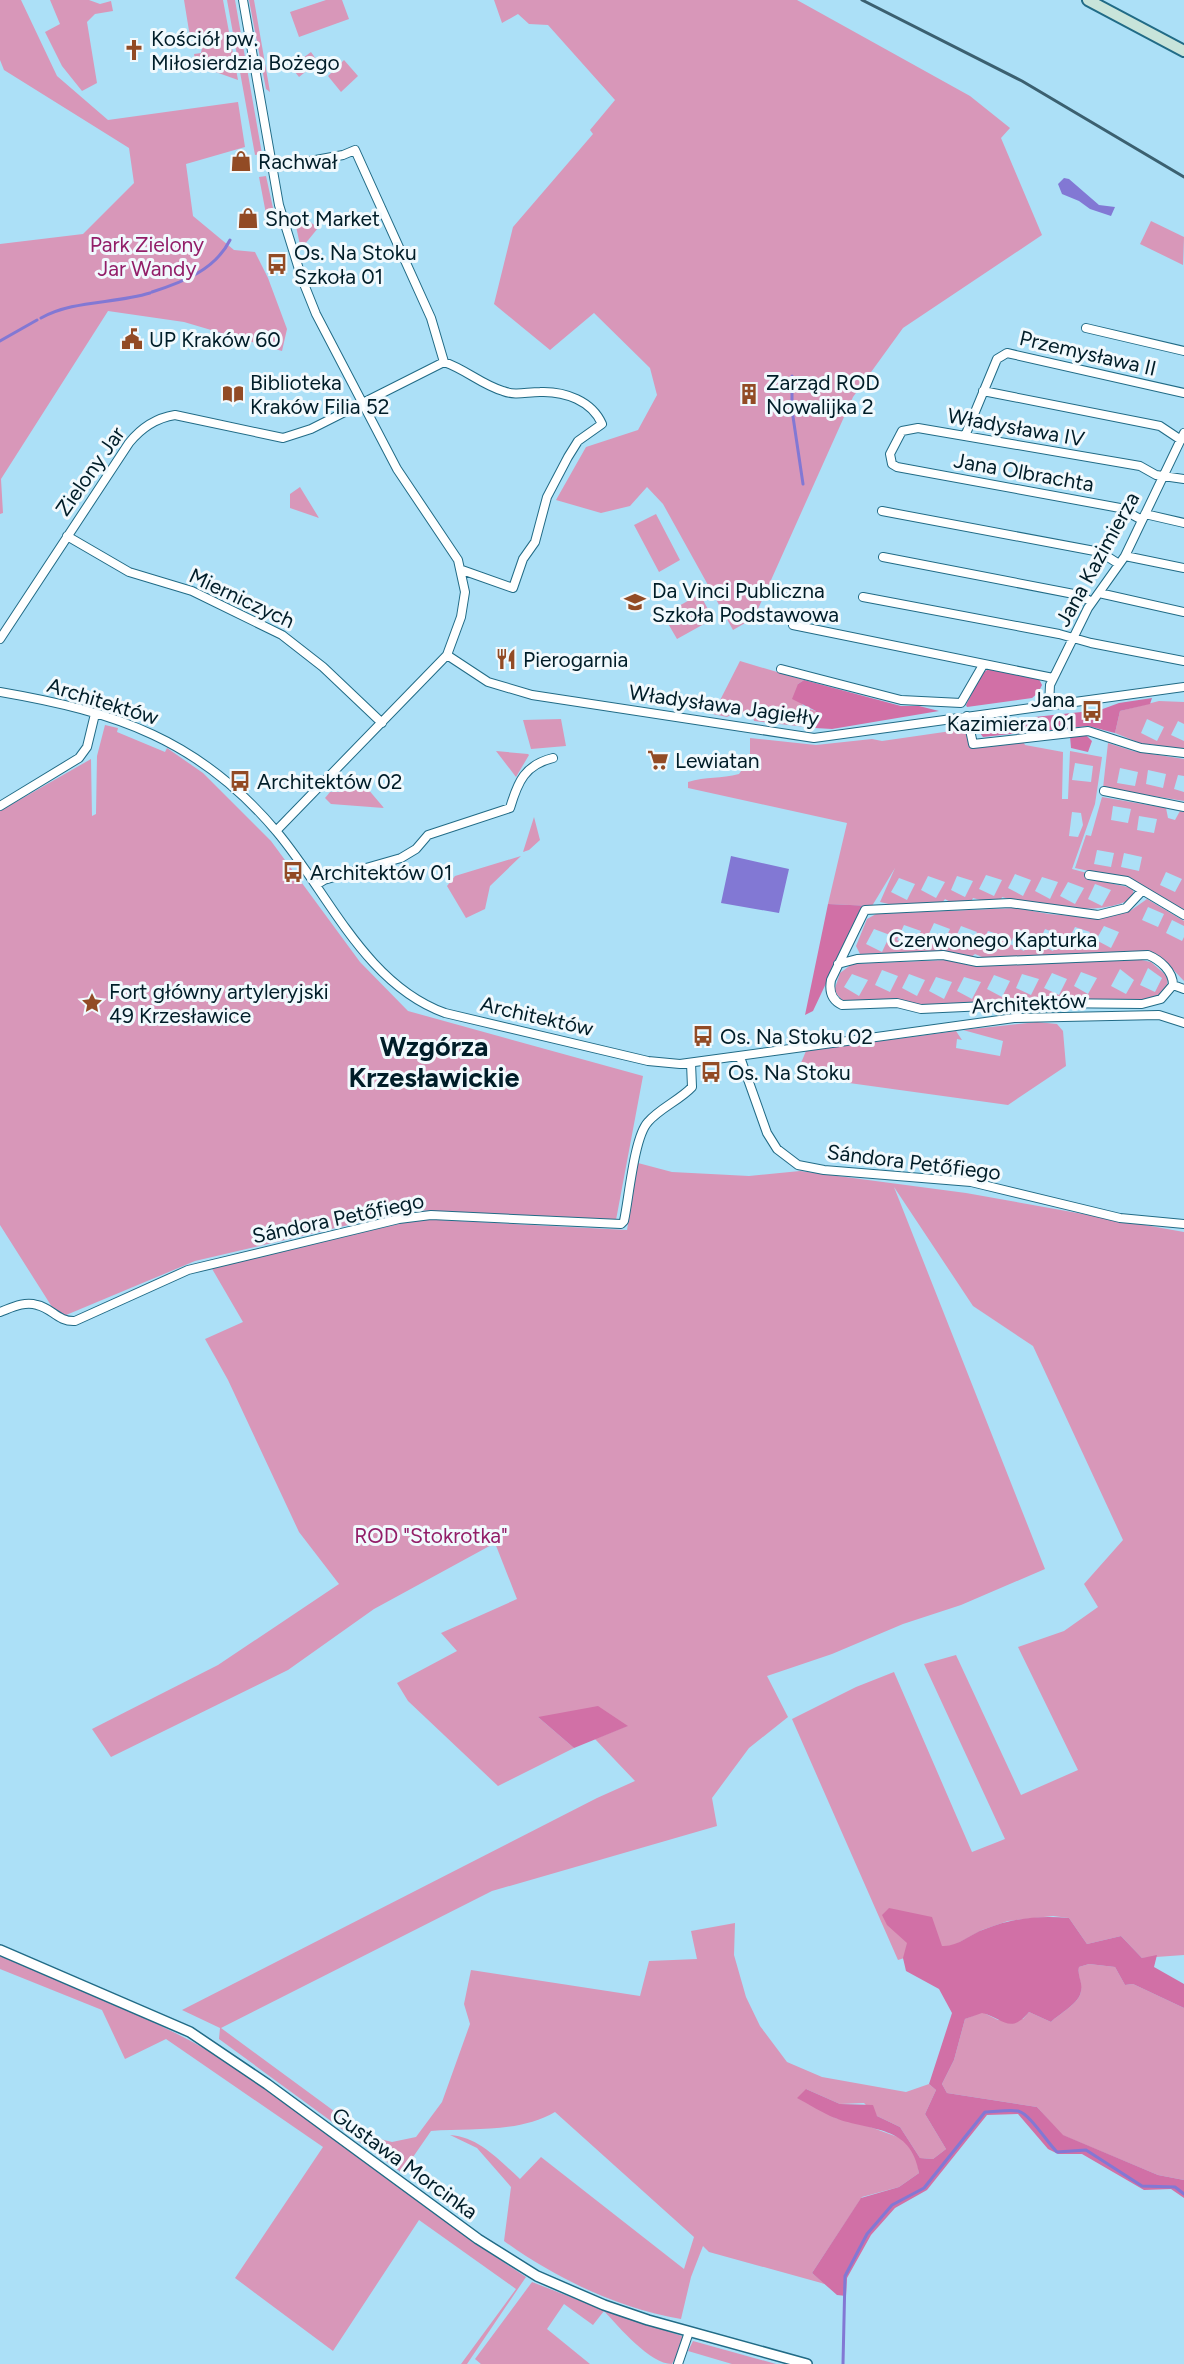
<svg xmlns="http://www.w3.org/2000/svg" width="1184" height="2364" viewBox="0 0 1184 2364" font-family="Figtree,sans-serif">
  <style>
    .green { fill: #d897b9; fill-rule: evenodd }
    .forest { fill: #d170a6 }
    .water { fill: #8278d4 }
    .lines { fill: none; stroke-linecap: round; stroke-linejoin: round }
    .stream { stroke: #8278d4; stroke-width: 3 }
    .minor-casing { stroke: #216b86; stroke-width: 10 }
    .tertiary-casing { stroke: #216b86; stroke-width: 12 }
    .secondary-casing { stroke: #216b86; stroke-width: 14 }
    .minor { stroke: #fff; stroke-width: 8 }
    .tertiary { stroke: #fff; stroke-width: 9 }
    .secondary { stroke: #c8e4da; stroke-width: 10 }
    .rail { stroke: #3b6070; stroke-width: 3 }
    .labels { text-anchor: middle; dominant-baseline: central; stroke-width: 6; stroke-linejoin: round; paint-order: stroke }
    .poi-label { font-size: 21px; fill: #001d28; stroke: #f1f9fd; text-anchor: start }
    .park-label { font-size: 21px; fill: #921e68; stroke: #f1f9fd }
    .street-label { font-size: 21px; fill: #001d28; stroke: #f1f9fd }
    .district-label { font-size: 27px; font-weight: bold; fill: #001d28; stroke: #f1f9fd }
  </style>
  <rect width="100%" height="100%" fill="#ace0f7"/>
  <path class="green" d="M0,0h21l36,76 51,44 130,-18 7,45 -59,17 7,52 41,34 21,2 13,26 19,51 -5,22 -98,-29 -76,-11 -107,168 2,34 -3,1v-270l83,-10 51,-51 -5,-35 -125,-78 -4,-10z
    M50,0h39l11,4 11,-3 2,10 -18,3 -8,8 10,61 -15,8 -20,-25 -17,-34 15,-8z
    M184,0h39l15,80 -42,-15 -2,-11 7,-1 2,-11 -4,-5h-9z
    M227,0h8l27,154 -7,1z
    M249,0h5l16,92 -4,-3z
    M326,0h16l7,19 -50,18 -9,-25z
    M494,0h303l173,96 40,32 -9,10 41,97 -139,93 -50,69 -99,221 -21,12 -70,-126 -16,-17 -17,19 -29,7 -45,-13 30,-53 52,-17 19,-35 -7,-27 -56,-55 -44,37 -56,-46 19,-77 80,-93 -3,-4 25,-30 -67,-75 -19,-1 -11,-10 -16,9z
    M311,52l7,10 -19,15 -8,-10z
    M344,60l14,16 -17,16 -13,-16z
    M266,176l7,32 -6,11 -8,-42z
    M293,212l6,1 19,15 -13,16 -5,1z
    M1151,221l33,16 -1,28 -43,-21z
    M300,487l19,31 -29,-10v-14z
    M656,514l24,46 -21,12 -25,-47z
    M700,594l13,25 -36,20 -14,-24z
    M740,661l64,19 -6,4 5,23 13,4 -1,17 -61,-7 -1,-4 -15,-6 -11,6 -14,-3z
    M1159,701l25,1v22l-6,-3 -7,14 13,6v10l-34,-7 -3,2 -32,-13 5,-22zM1147,719l17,8 -7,14 -16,-8z
    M561,719l5,27 -35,3 -8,-29z
    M105,725l13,3 -1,4 48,20 2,-4 36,25 68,68 89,121 48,49 235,65 -27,144 -204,-10 -217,51 -136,57 -59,-93v-414l91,-52 1,57 4,-2 1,-58z
    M965,729l5,18 53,-6 2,4 38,7 -1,47h6l2,-48 32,6 -7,47 -23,65 15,4 -1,5 42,9 5,3 1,6c-24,22 -102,11 -132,1l-1,3 -17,1 -11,-3 -2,4 -19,1 -7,-4 -3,4 -49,2 -13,-3 15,-34 -23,38 -44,-2 19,-81 -159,-35v-6c18,-6 33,-3 51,-8l11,-16v-20l66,7 56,-6 10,2zM1075,763l18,3 -2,16 -19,-2zM1072,812l9,1 2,12 -5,12 -9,-1zM1015,874l16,6 -8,16 -15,-8zM986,875l16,5 -8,16 -15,-7zM928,876l17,6 -9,16 -15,-8zM957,876l16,5 -8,16 -14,-7zM1042,877l16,5 -8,17 -15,-8zM899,878l16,6 -8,16 -16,-8zM1068,882l16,6 -9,16 -15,-8zM1095,884l16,6 -9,16 -14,-7z
    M1108,743l25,8 51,8v17l-6,-1 -4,14 10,3v9l-81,-13zM1120,768l18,4 -3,14 -18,-3zM1148,770l18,4 -3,14 -17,-4z
    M496,751l32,3 1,1 -13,22z
    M356,775l28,33 -53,-4 -6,-6 5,-6h10z
    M1102,797l64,11 2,10 7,2 5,-9 4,1v99l-54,-31 -55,-12 11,-33 5,1zM1113,806l18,3 -3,14 -17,-3zM1139,816l18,3 -3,14 -17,-3zM1097,850l17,3 -3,14 -17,-3zM1124,853l18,4 -3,14 -18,-4zM1166,872l16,7 -7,13 -15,-7z
    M534,817l6,23 -11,10 -6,2z
    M521,856l-31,30 -5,23 -19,9 -19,-32 8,-10z
    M1147,899l37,22v5l-12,-6 -6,13 16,8 2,-4v44l-21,-22 -19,-8 -134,6h-28l-7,-3 -5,4 -21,-6 -89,2 -4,-8 11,-27 9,-5 140,-6 33,6 51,4 30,-7zM1148,907l16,7 -6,13 -16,-7zM934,923l16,6 -8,17 -15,-8zM904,925l17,6 -9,16 -15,-7zM961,926l16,6 -8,16 -15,-7zM1104,926l15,6 -8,16 -15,-8zM1075,927l15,5 -8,17 -14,-8zM874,929l16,6 -8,17 -16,-8zM1017,929l15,6 -8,16 -14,-7zM1045,929l16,6 -8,16 -15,-7zM988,931l16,5 -8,16 -15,-7z
    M1137,959l14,3 17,15 -1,10 -11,11 -10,3 -76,-1 -150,5 -26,-5 -51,1 -9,-10 6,-18 12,-9 95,-4 26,6zM1148,968l14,10 -7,14 -15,-7zM1120,969l14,11 -8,14 -15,-8zM882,970l16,6 -8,16 -15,-7zM1081,972l16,6 -9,16 -14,-8zM1052,973l15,6 -8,16 -15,-7zM852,974l16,6 -9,16 -15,-9zM909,974l16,6 -8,16 -15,-8zM1022,974l17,5 -8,16 -15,-7zM994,975l16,6 -8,16 -15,-8zM936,977l16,5 -8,17 -15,-8zM964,977l17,5 -9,17 -15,-8z
    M1037,1022l20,2 6,7 3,35 -58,39 -166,-23 -41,-19 5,-12 150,-20 6,9 -5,-1 -1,9 44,8 3,-15 -40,-11z
    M638,1163l34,9 77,4 51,-5 166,22 218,39v723l-42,3 -21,-22 -34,8 -18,-26 -16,-2 -45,5 -26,9 -31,17 -9,-1 -44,14 -106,-241 64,-32 38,-15 78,180 33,-13 -81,-175 32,-9 65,140 57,-25 -60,-123 46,-16 34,-24 -14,-23 39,-44 -90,-194 -60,-40 -79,-119 151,382 -84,36 -58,19 -71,30 -65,22 21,41 -39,31 -37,50 5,28 -225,65 -271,137 147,108 24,6 24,-5 26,-35 28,-78 -6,-20 7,-34 169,26 9,-35 48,-2 -6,-28 44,-8 -1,32 12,42 14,29 27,36 35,15 84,15 23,-8 7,6 -11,24 21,35 -13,10 -13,-1 -20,-31 -23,-11 -13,-13 -24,1 -34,-15 29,29 27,6 41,15 13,17 3,17 -20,14 -37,10 -50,76 13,11 -116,-32 -6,-6 -12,31 -10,42c-64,-11 -126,-41 -177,-78l7,-54 -34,-39 -27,-13c29,2 49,25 70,44l21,-22 143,112 10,-32 -139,-125c-36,21 -83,16 -124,19l-29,42 -183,-134 1,-11 -38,-18 415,-212 38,-17 -40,-42 32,-13 -89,-9 36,31 -76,38 -90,-85 -11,-18 60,-32 -16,-18 76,-34 -22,-56 -121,66 -86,61 -177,87 -19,-28 126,-64 121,-81 -40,-52 -71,-152 -23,-41 38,-17 -32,-55 209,-48 207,11z
    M0,1956c81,34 173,69 246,118 95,65 183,140 280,203l-59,87h-6l55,-75 -97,-69 -86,131 -98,-73 88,-131 -157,-108 -41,20 -23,-49 -102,-41z
    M1089,1964l26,3 10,18 8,-1 51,24v172l-26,-5 -96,-40 -25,-28 -90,-14 -5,-9 12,-24 11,-41 17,-7 16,8 25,-1 6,-7 22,10c8,-8 29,-19 30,-31 1,-9 -4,-15 -2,-24z
    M532,2282l72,28 78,26 1,8 -11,20c-22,0 -53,-37 -68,-53l-11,14 -29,-21 -17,25 43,35h-109l-6,-5z
    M693,2341l83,23h-44l-44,-13z"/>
  <path class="forest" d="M989,669l50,10 3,6 -4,8 -6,5 -65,9 -1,-2 16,-32z
    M804,680l97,26h18l20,5 -107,18 -17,-1 1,-17 -24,-12 6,-15z
    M1152,698l-2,6 -30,7 -5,22 -27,-7 -105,11 -6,-8 3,-6 120,-13 19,-7z
    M1086,735l6,6 -4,11 -17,-4 -1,-12z
    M828,904l44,2 -10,1 -49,104 -8,4z
    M598,1706l30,20 -54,22 -36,-31z
    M889,1908l43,9 10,29c16,1 28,-12 43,-17 28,-11 55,-14 84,-11l18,26 34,-8 21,22 15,-3 -3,12 30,17v24l-51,-24 -8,1 -10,-18 -26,-3 -10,3c-2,9 4,15 2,24 -1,12 -22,23 -30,31l-22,-10c-19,23 -26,6 -47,1l-17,6 -11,41 -12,24 5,9 90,14 26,28 95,40 26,5v18l-13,-9 -27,1 -62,-36h-24l-10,-5 -30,-35 -31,1 -60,75 -32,18 -24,27 -24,43 -1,18 -9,-1 -25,-22 49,-75 38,-11 20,-14c-8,-49 -48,-41 -84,-55 -13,-5 -26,-14 -38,-20l9,-9 34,15 33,1 4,11 23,11 20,31 13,1 13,-10 -21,-35 11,-24 -7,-6 23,-71 -13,-24 -33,-18 -3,-13 4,-15 -20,-18 -5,-10z"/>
  <path class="water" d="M1064,178l5,1 30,26 16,2 -4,9 -21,-7 -11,-8 -17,-7 -4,-10z
    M731,856l58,13 -10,44 -58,-10z"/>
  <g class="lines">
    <path class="stream" d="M152,292c31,-10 63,-22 78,-52
      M41,318c32,-18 73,-14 109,-25
      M0,341l37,-21
      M792,376v34l11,74
      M843,2364l2,-88 22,-42 25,-29 32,-17 61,-76c10,0 23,-3 33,-1 12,3 28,30 39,41l29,-2 56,36 33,1 9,7"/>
    <defs>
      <path id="minor" d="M243,0l36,205 23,74 14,35 81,155 61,91 7,32 -4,25 -14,38 -171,176
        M272,168l71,-13 12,-5 76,168 13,44
        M1086,328l98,23
        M983,391l177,35 21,14
        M965,436l32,-77 10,-6 177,40
        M882,511l218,41 19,12
        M1145,514l39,9
        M1142,520l-22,-12 -223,-41 -5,-3 -2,-10 12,-23 16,-3 222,38 16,9 28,4
        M67,536l62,36 63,19 90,44 41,32 59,56
        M1125,556l59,12
        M883,557l196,38 13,7
        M1099,593l85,19
        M863,597l196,37 32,9 93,18
        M793,625l260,53
        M0,639l129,-196c12,-15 27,-25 46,-28l108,23 28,-9 133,-67c21,7 38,23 59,29 13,5 23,1 37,1 25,-1 52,9 62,32l-24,17 -10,16 -21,40 -12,45 -12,17 -10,29 -51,-18
        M447,655l41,27 44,13 282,43 370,-51
        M781,669l120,31 60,3 22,-38
        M0,692c116,20 199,47 277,140 52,62 88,152 168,181l203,48 32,3 334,-46 145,-3 25,8
        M1049,705l1,-20 38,-77 37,-52 59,-123
        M967,716l6,28 115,-13 53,17 43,5
        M1104,791l80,16
        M0,806l79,-48 8,-11 8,-33
        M1089,875l38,6 57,34
        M316,885l8,-5 77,-22 15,-9 12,-14 82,-27c8,-27 15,-43 43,-50
        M1141,892l-15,16 -28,7 -88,-12 -145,7 -34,70c-2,11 0,20 11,25l55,-2 24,6 127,-6 94,1 19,-5 12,-14
        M838,964l19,-5 86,-4 34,7 171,-7c12,5 25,16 25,30l11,4
        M740,1057l27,76 10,16 21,16 26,5 147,12 149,36 64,6
        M0,1312c11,-4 24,-11 37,-7 15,3 21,17 38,16l113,-51 211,-51 32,-4 190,9 3,-3c5,-23 10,-84 24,-99 12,-14 32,-22 44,-35l-1,-24
        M678,2364l11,-32"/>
      <path id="tertiary" d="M0,1950l190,82 77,52 211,155 59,37 67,29 44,15 159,44"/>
      <path id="secondary" d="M1088,0l96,51"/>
    </defs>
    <use href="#minor" class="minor-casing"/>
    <use href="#tertiary" class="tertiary-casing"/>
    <use href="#secondary" class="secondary-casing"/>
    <use href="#minor" class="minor"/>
    <use href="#tertiary" class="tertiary"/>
    <use href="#secondary" class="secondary"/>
    <path class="rail" d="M862,0l160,81 162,96"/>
  </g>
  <defs>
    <symbol id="church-bare" viewBox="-9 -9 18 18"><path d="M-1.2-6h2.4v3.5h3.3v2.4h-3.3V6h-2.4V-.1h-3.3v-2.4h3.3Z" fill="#924b25" stroke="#f1f9fd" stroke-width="2.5" paint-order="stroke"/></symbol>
    <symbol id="shop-bare" viewBox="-9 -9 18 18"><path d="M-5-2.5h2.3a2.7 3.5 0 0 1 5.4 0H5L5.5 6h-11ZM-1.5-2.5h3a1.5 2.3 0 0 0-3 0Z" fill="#924b25" stroke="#f1f9fd" stroke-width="2.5" paint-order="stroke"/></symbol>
    <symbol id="bus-bare" viewBox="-9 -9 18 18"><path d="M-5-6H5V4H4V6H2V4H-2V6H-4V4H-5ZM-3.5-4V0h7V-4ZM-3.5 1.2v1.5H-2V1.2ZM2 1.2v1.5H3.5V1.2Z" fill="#924b25" stroke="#f1f9fd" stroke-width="2.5" paint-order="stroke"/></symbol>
    <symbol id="civic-bare" viewBox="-9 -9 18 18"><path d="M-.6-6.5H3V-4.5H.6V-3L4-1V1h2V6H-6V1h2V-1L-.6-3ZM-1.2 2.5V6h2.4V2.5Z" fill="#924b25" stroke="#f1f9fd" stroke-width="2.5" paint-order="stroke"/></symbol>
    <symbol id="library-bare" viewBox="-9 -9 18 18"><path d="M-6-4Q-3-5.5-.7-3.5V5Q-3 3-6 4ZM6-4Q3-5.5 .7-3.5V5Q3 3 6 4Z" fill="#924b25" stroke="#f1f9fd" stroke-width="2.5" paint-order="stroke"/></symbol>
    <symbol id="building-bare" viewBox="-9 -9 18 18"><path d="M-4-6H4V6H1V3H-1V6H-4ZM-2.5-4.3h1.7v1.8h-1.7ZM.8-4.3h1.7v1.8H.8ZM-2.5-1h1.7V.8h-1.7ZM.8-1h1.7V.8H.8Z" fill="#924b25" stroke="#f1f9fd" stroke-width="2.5" paint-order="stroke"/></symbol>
    <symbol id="school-bare" viewBox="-9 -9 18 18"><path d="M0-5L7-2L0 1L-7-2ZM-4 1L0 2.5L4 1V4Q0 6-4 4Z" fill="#924b25" stroke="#f1f9fd" stroke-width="2.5" paint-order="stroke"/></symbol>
    <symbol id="restaurant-bare" viewBox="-9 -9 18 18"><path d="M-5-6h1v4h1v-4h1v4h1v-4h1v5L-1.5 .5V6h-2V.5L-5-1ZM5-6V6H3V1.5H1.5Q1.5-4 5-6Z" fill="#924b25" stroke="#f1f9fd" stroke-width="2.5" paint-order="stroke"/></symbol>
    <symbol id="supermarket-bare" viewBox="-9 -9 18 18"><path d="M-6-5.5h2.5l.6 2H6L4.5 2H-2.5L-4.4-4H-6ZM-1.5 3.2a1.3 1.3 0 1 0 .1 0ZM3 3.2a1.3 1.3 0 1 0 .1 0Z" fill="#924b25" stroke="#f1f9fd" stroke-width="2.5" paint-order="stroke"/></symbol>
    <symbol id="sight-bare" viewBox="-9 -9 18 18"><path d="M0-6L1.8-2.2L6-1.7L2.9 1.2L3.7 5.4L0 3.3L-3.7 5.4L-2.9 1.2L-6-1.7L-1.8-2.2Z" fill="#924b25" stroke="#f1f9fd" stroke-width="2.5" paint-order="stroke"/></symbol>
  </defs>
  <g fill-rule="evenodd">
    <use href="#church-bare" x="119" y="35" width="30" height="30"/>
    <use href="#shop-bare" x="226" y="146" width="30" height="30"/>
    <use href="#shop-bare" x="233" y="203" width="30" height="30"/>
    <use href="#bus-bare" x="262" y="249" width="30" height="30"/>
    <use href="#civic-bare" x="117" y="324" width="30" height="30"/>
    <use href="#library-bare" x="218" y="379" width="30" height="30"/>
    <use href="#building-bare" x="734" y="379" width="30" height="30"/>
    <use href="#school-bare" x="620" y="587" width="30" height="30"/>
    <use href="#restaurant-bare" x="491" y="644" width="30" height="30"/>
    <use href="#bus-bare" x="1077" y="696" width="30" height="30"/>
    <use href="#supermarket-bare" x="643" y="745" width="30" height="30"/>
    <use href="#bus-bare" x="225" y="766" width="30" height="30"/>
    <use href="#bus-bare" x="278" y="857" width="30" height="30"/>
    <use href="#sight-bare" x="77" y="988" width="30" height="30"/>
    <use href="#bus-bare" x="688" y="1021" width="30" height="30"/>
    <use href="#bus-bare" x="696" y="1057" width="30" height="30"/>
  </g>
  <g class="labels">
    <g class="poi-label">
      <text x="151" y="38">Kościół pw.<tspan x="151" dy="24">Miłosierdzia Bożego</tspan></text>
      <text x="258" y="161">Rachwał</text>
      <text x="265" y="218">Shot Market</text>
      <text x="294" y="252">Os. Na Stoku<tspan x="294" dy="24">Szkoła 01</tspan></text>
      <text x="149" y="339">UP Kraków 60</text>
      <text x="250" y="382">Biblioteka<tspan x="250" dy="24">Kraków Filia 52</tspan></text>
      <text x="766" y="382">Zarząd ROD<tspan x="766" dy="24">Nowalijka 2</tspan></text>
      <text x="652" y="590">Da Vinci Publiczna<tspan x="652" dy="24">Szkoła Podstawowa</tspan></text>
      <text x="523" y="659">Pierogarnia</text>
      <text x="1075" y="699" text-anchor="end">Jana<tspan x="1075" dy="24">Kazimierza 01</tspan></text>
      <text x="675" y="760">Lewiatan</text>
      <text x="257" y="781">Architektów 02</text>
      <text x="310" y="872">Architektów 01</text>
      <text x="109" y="991">Fort główny artyleryjski<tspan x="109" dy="24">49 Krzesławice</tspan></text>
      <text x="720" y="1036">Os. Na Stoku 02</text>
      <text x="728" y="1072">Os. Na Stoku</text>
    </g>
    <g class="park-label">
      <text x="147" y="244">Park Zielony<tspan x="147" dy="24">Jar Wandy</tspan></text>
      <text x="431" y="1535">ROD "Stokrotka"</text>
    </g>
    <g class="street-label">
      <text transform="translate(1088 353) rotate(13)">Przemysława II</text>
      <text transform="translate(1016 427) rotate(10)">Władysława IV</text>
      <text transform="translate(90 471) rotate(-55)">Zielony Jar</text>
      <text transform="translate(1024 472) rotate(10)">Jana Olbrachta</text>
      <text transform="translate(1097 559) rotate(-61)">Jana Kazimierza</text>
      <text transform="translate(242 598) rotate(25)">Mierniczych</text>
      <text transform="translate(103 701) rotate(17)">Architektów</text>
      <text transform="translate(724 705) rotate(8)">Władysława Jagiełły</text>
      <text x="993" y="939">Czerwonego Kapturka</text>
      <text transform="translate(1029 1003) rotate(-3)">Architektów</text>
      <text transform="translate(537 1016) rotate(13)">Architektów</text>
      <text transform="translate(914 1162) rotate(7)">Sándora Petőfiego</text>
      <text transform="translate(338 1218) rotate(-12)">Sándora Petőfiego</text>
      <text transform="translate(405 2163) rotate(36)">Gustawa Morcinka</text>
    </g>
    <g class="district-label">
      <text x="434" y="1046">Wzgórza<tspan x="434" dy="31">Krzesławickie</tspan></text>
    </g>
  </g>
</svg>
